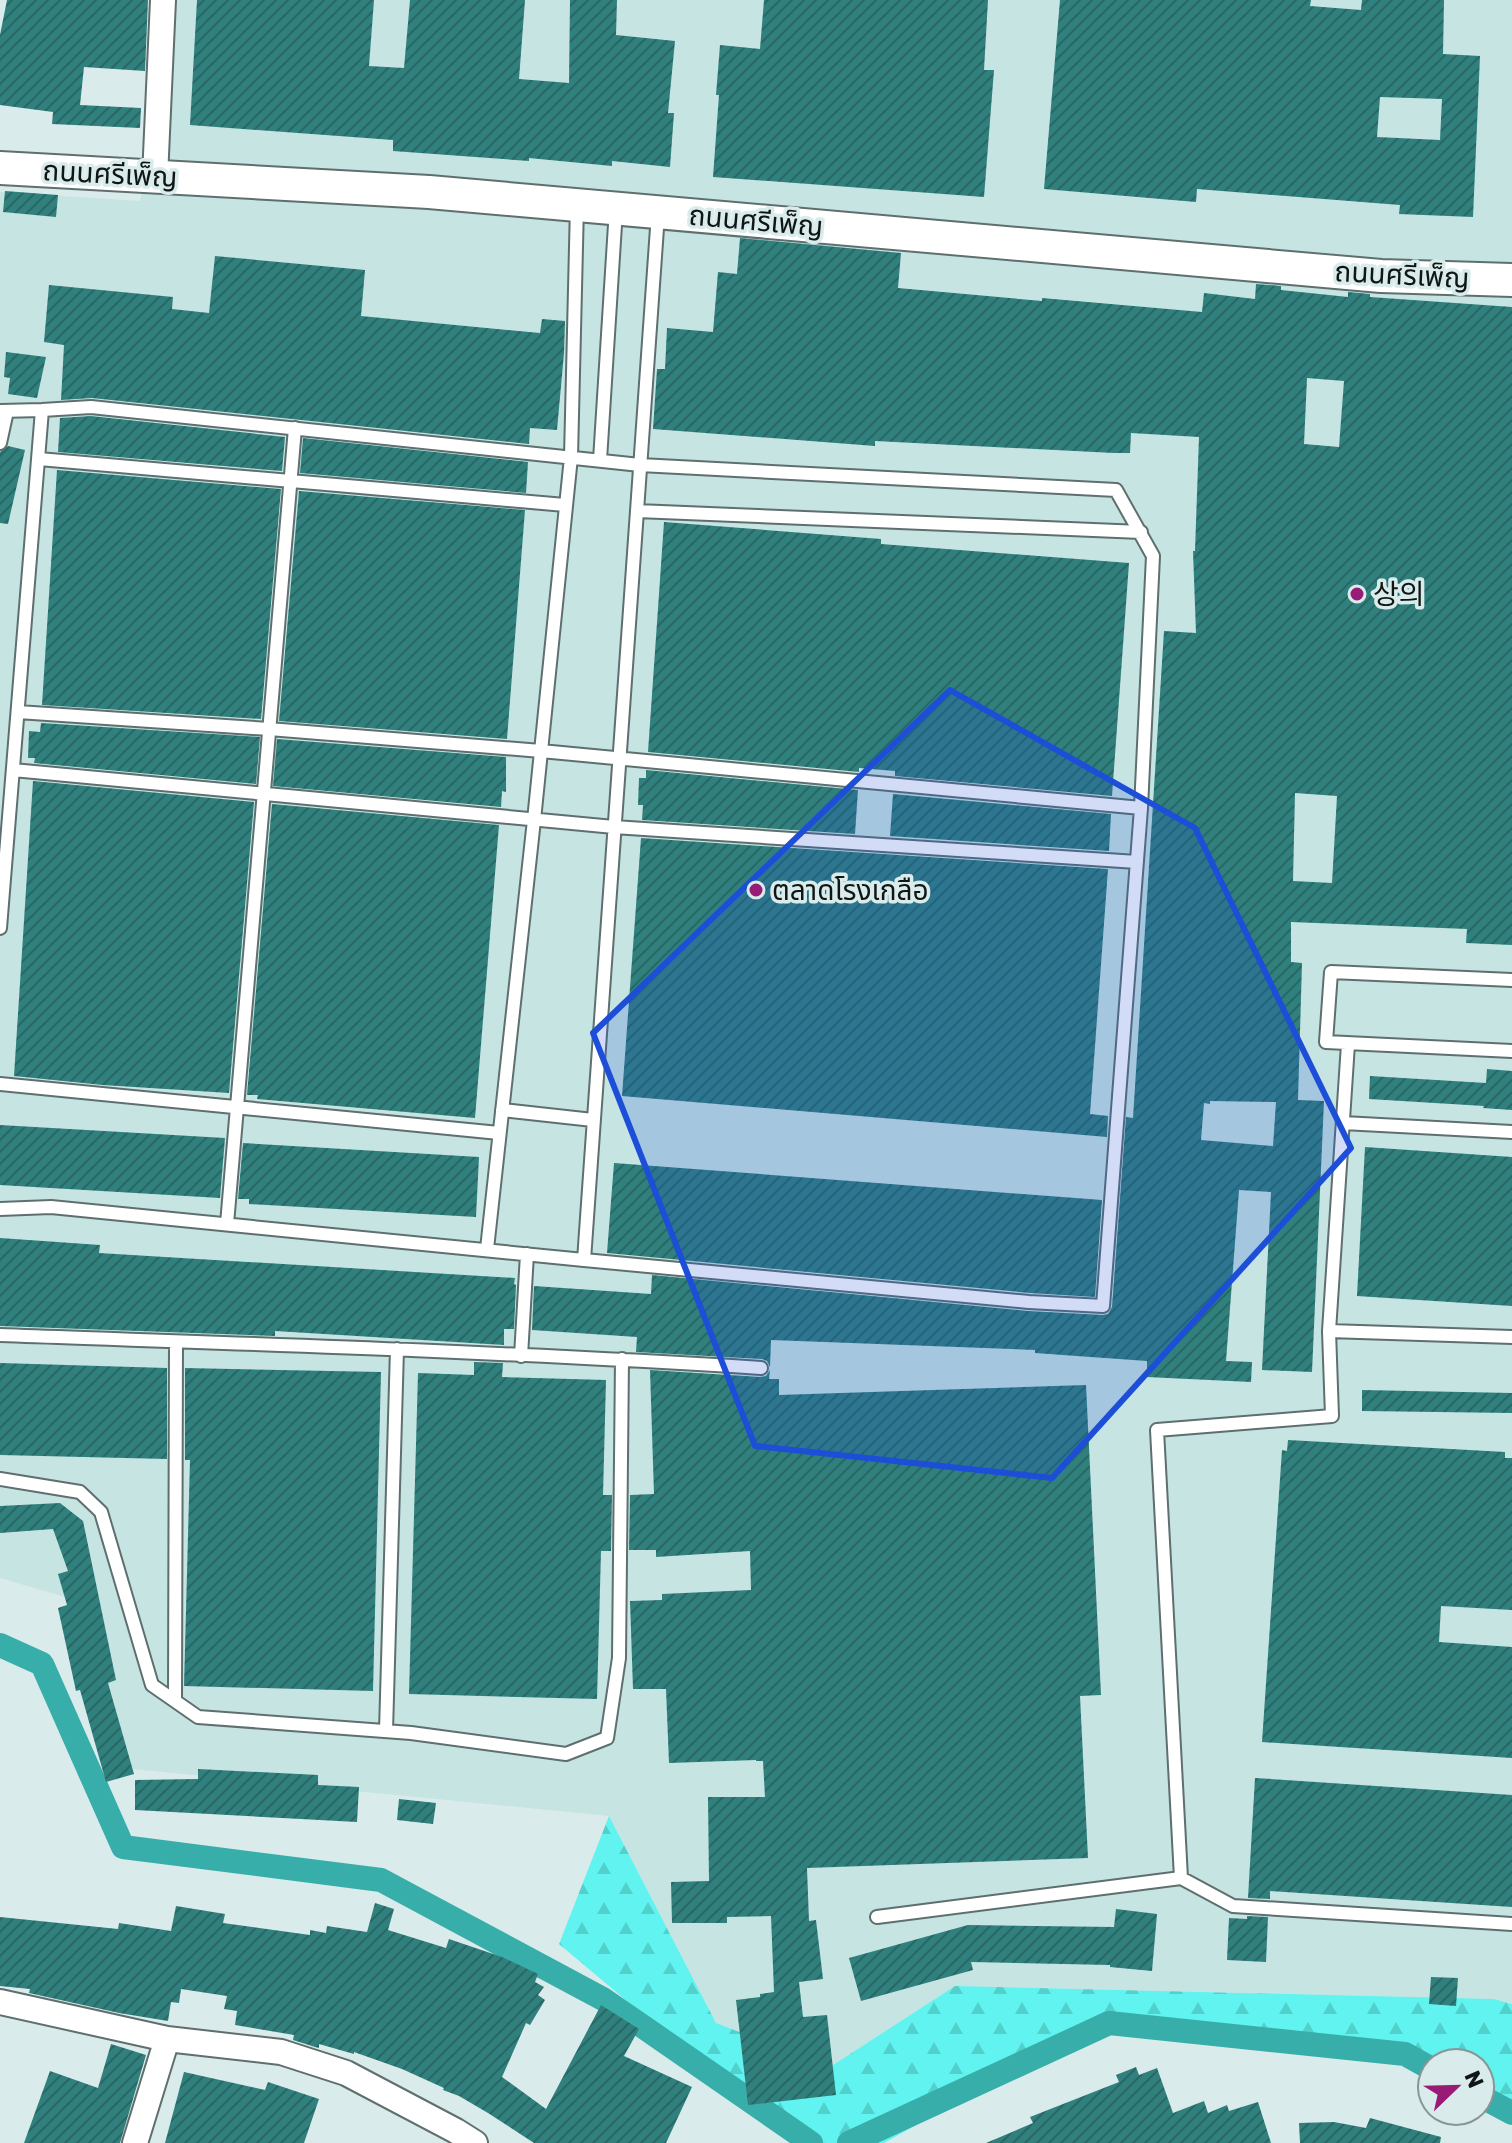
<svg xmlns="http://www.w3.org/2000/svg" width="1512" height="2143" viewBox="0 0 1512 2143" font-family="Rubik,'Noto Sans KR','Noto Sans Thai',sans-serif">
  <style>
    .built { fill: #c6e4e2 }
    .forest { fill: url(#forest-firs) }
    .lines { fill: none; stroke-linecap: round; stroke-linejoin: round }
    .canal { stroke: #38aeab; stroke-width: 24 }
    .building { fill: url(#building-hatch); fill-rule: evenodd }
    .service-casing { stroke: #5e6f6e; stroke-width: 16 }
    .minor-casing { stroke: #5e6f6e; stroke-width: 28 }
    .secondary-casing { stroke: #5e6f6e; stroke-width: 36 }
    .service { stroke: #fff; stroke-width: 12 }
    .minor { stroke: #fff; stroke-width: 24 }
    .secondary { stroke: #fff; stroke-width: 32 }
    .marked { fill: #1d4ed8; fill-opacity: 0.2; stroke: #1d4ed8; stroke-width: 6; stroke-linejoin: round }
    .poi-dot { fill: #981c75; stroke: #d9eceb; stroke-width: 3 }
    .labels { text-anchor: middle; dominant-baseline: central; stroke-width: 7; stroke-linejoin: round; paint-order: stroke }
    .street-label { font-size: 28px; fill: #0f1615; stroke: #d9eceb }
    .poi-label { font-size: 28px; fill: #0f1615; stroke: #d9eceb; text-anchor: start }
  </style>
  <defs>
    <pattern id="forest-firs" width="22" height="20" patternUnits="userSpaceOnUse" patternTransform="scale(2)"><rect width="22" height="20" fill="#60f3ef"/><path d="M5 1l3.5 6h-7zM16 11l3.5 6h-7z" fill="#52d0cc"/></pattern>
    <pattern id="building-hatch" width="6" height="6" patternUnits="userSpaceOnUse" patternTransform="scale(2)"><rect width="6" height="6" fill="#30807e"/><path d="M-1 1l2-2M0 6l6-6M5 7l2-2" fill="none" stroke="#276866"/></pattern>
  </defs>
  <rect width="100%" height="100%" fill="#d9eceb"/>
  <path class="built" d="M176,0h1336v2004l-18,-5 -539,-13 -125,81 -114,-44 -107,-207 -477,-47 -60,-170 -72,-21v-1386l140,9z"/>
  <path class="forest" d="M609,1816l107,207 114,44 125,-81 539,13 18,5v104l-32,-17v-28l-48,1 -25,-13 -300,-33 -223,125h-88l-237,-199z"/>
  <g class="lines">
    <path class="canal" d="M0,1645l42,19 81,183 258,33 222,119 208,144
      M1480,2096l32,17
      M849,2143l260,-120 296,31 27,15"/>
  </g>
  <path class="building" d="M7,0h141l-3,71 -61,-4 -4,38 61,3 -1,20 -88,-4 1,-12 -53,-7v-70z
    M197,0h177l-5,66 35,2 6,-68h115l-6,79 50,4 1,-83h47l-1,35 59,6 -7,72h6l-4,54 -58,-6v5l-83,-8v3l-136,-10v-11l-203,-15z
    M764,0h224l-4,70h10l-10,127 -271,-20 6,-82h-3l4,-50 40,4z
    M1060,0h251l-1,6 51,4 1,-10h82l-1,54 37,2 -7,161 -74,-3 1,-9 -203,-16 -1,13 -152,-13zM1380,97l62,2 -2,41 -63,-3z
    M5,191l53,4 -2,22 -53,-5z
    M740,238l161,15 -3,35 144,13v-3l160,14 2,-19 51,6 1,-15 25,2v4l67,7v-5l22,2v3l142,10v638l-46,-2 1,-14 -176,-7v40l11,1 -4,137 26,1 -12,271 -50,-2 9,-178 -32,-2 -13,171 26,1 -1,20 -104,-5v-16l-112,-8v-3l-264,-10 -1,27 -3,-6 -5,-2 -126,-7 1,-15 -105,-7 2,-44 117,8 1,-19 376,36 75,4 5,-1 4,-7 14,-190 7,1 31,-487 32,2 -3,-82h2l4,-114 -68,-4 -1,20h-16l-239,-12v5l-222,-17 4,-60h8l2,-41 46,4 5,-60 19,2zM1307,378l37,3 -5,66 -35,-3zM1295,793l42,3 -5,87 -39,-2zM1210,1101l66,1 -3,44 -72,-6 3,-37 6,1z
    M215,256l150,14 -4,46 179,17 2,-14 23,2 -1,32 -7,77 -27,-2 -1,16 -437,-46 -31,2 3,-55 -20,-3 5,-57 124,12 -1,12 37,4z
    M6,352l40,5 -9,41 -29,-4 2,-16 -6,-1z
    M91,416l194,21 -3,34 -224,-19 2,-34z
    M303,438l225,24 -2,31 -226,-20z
    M8,446l17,4 -17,74 -8,-1v-71z
    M57,470l224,19 -20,230 -219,-14z
    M299,491l226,19 -18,229 -228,-18z
    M664,522l217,17v5l248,19 -17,233 -217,-20v-5l-36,-3v4l-211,-20z
    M41,723l219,14 -4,47 -222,-21 1,-5h-7l1,-27 11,1z
    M277,739l229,18v35l-4,-1 -1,16 -228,-21z
    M646,770l212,20 -3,44 -213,-14 1,-15h-5l1,-27h7z
    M33,781l221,21 -25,291 -126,-8 -89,-9z
    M893,794l218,20 -2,37 -219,-15z
    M272,804l227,21 -24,293 -218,-19 1,-4h-11z
    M641,838l467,31 -18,245 18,2 -1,21 -485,-41z
    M1487,1069l25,2v39l-29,-2 1,-2 -115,-7 1,-23 116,7z
    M0,1125l225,13 -5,60 -220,-13z
    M243,1143l236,14 -3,60 -227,-13v-5h-11z
    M1365,1147l147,10v149l-155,-10z
    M614,1163l488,37 -7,97 -65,-4 -423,-40z
    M0,1238l100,7 -1,8 416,25 -1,6 2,1 -2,44h-10v16l-229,-14v5l-275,-10z
    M474,1362l29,1 -1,14 104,3 -3,115h9l-1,56h-10l-4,148 -188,-5 9,-321 56,2z
    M0,1363l167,5v91l-167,-4z
    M185,1368l196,4 -8,319 -189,-5 6,-226h-5z
    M650,1370l110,7 6,-1 4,-6 -1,9h10v16l307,-10 15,310 -21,1 8,162 -281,10 2,53 7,-1 7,59 -24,3 4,35 24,-2 9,80 -88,10 -12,-105 24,-3v-3l14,-2 -3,-76 -44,1v6h-55l-1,-41 38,-1 -1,-84h57l-2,-36h-7v-1l-87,3 -3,-74h-33l-3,-88 32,-1v-6l89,-4 -1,-39 -94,6v-7h-27l1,-55 24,-1z
    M1362,1390l150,3v20l-150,-2z
    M1288,1440l217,12v6h7v152l-71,-4 -2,36 73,5v111l-250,-16 20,-292 5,1z
    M60,1503l23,18 33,159 -8,3 26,91 -28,8 -26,-92 -4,1 -18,-83 9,-3 -9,-31 10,-3 -15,-42 -53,4v-27z
    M198,1769l120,6v10l41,2 -2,35 -222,-12v-30l63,-1z
    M1255,1778l257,17v112l-242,-16v8l-22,-1z
    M399,1799l37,4 -3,21 -36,-4z
    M375,1903l19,6 -6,21 58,18 3,-9 53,18 36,17 -3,8 9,5 -6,8 7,5 -15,25 -4,-2 -24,54 44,32 55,-104 38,24 -15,27 68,31 -26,56h-132l-46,-30 -29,-17 -16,-6 1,-2 -42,-19 -48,-17v2l-35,-10v4l-4,-1 -22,-7 1,-5 -59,-10 2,-14 -13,-2 3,-13 -46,-7 -2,14 -8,-1 -3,19 -49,-8 -90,-20 1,-4 -30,-3v-69l118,12 1,-6 52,8 5,-25 49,8 -2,9 87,12v-5l16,3 1,-7 40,6z
    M1116,1909l41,5 -5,57 -42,-4v-2l-139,-3 2,8 -112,31 -12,-43 119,-33 146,2z
    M1247,1916l21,1 -2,45 -39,-2 2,-42 18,1z
    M1431,1977l27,1 -2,28 -27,-2z
    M111,2044l35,11 -26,88h-96l26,-72 48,17z
    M1136,2067l3,8 18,-7 16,45 31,-12 4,12 19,-8 2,6 29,-9 13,41h-285l47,-20 -3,-6 89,-35 -3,-7z
    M184,2072l81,18 3,-8 51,17 -15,44h-139z
    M1370,2118l71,19 -1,6h-140l-1,-20 35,-1 32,6z"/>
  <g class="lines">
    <defs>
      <path id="service" d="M0,411l42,-1 49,-3 549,58 476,25 37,66 -12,252 -38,498 -74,-4 -445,-42 -533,-53 -51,2
        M0,443l7,-32
        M39,459l526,46
        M600,460l16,-251
        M637,511l504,21
        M18,712l251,17 272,22 600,57
        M13,770l601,57 523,35
        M0,928l42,-518
        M1512,980l-181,-8 -5,70 186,9
        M1348,1044l-19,287 183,6
        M0,1084l499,49
        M502,1110l91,10
        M1343,1123l169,9
        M227,1224l68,-796
        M487,1249l47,-429 37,-363 6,-252
        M584,1260l74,-1046
        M1329,1331l3,85 -175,14 24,448 52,28 279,18
        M0,1335c254,9 508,17 761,33
        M521,1356l6,-102
        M0,1479l80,13 21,20 51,173 46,32 213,16 155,21 41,-16 12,-80 3,-299
        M175,1700l1,-358
        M386,1731l11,-382
        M877,1917l304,-39"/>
      <path id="minor" d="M155,177l8,-177
        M0,2002l167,37 114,13 65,21 110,58 19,12
        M135,2143l32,-104"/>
      <path id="secondary" d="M0,168l429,24 952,84 131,4"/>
    </defs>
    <use href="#service" class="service-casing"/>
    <use href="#minor" class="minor-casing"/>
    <use href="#secondary" class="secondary-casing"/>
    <use href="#service" class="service"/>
    <use href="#minor" class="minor"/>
    <use href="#secondary" class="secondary"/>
  </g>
  <path class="marked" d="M950,690l245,138 156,320 -299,330 -297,-32 -162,-413z"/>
  <g class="poi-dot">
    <circle cx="1357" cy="594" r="8"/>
    <circle cx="756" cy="890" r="8"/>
  </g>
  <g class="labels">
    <g class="street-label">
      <text transform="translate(110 174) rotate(3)">ถนนศรีเพ็ญ</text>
      <text transform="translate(756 221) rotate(5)">ถนนศรีเพ็ญ</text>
      <text transform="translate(1402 275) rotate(3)">ถนนศรีเพ็ญ</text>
    </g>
    <g class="poi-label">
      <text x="1373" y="594">상의</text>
      <text x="772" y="890">ตลาดโรงเกลือ</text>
    </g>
  </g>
  <g transform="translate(1456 2087) rotate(67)"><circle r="38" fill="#d9eceb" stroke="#889695" stroke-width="2"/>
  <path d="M0-6L14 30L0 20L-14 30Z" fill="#981c75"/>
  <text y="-12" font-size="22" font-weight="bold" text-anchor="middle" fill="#0f1615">N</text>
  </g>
</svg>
